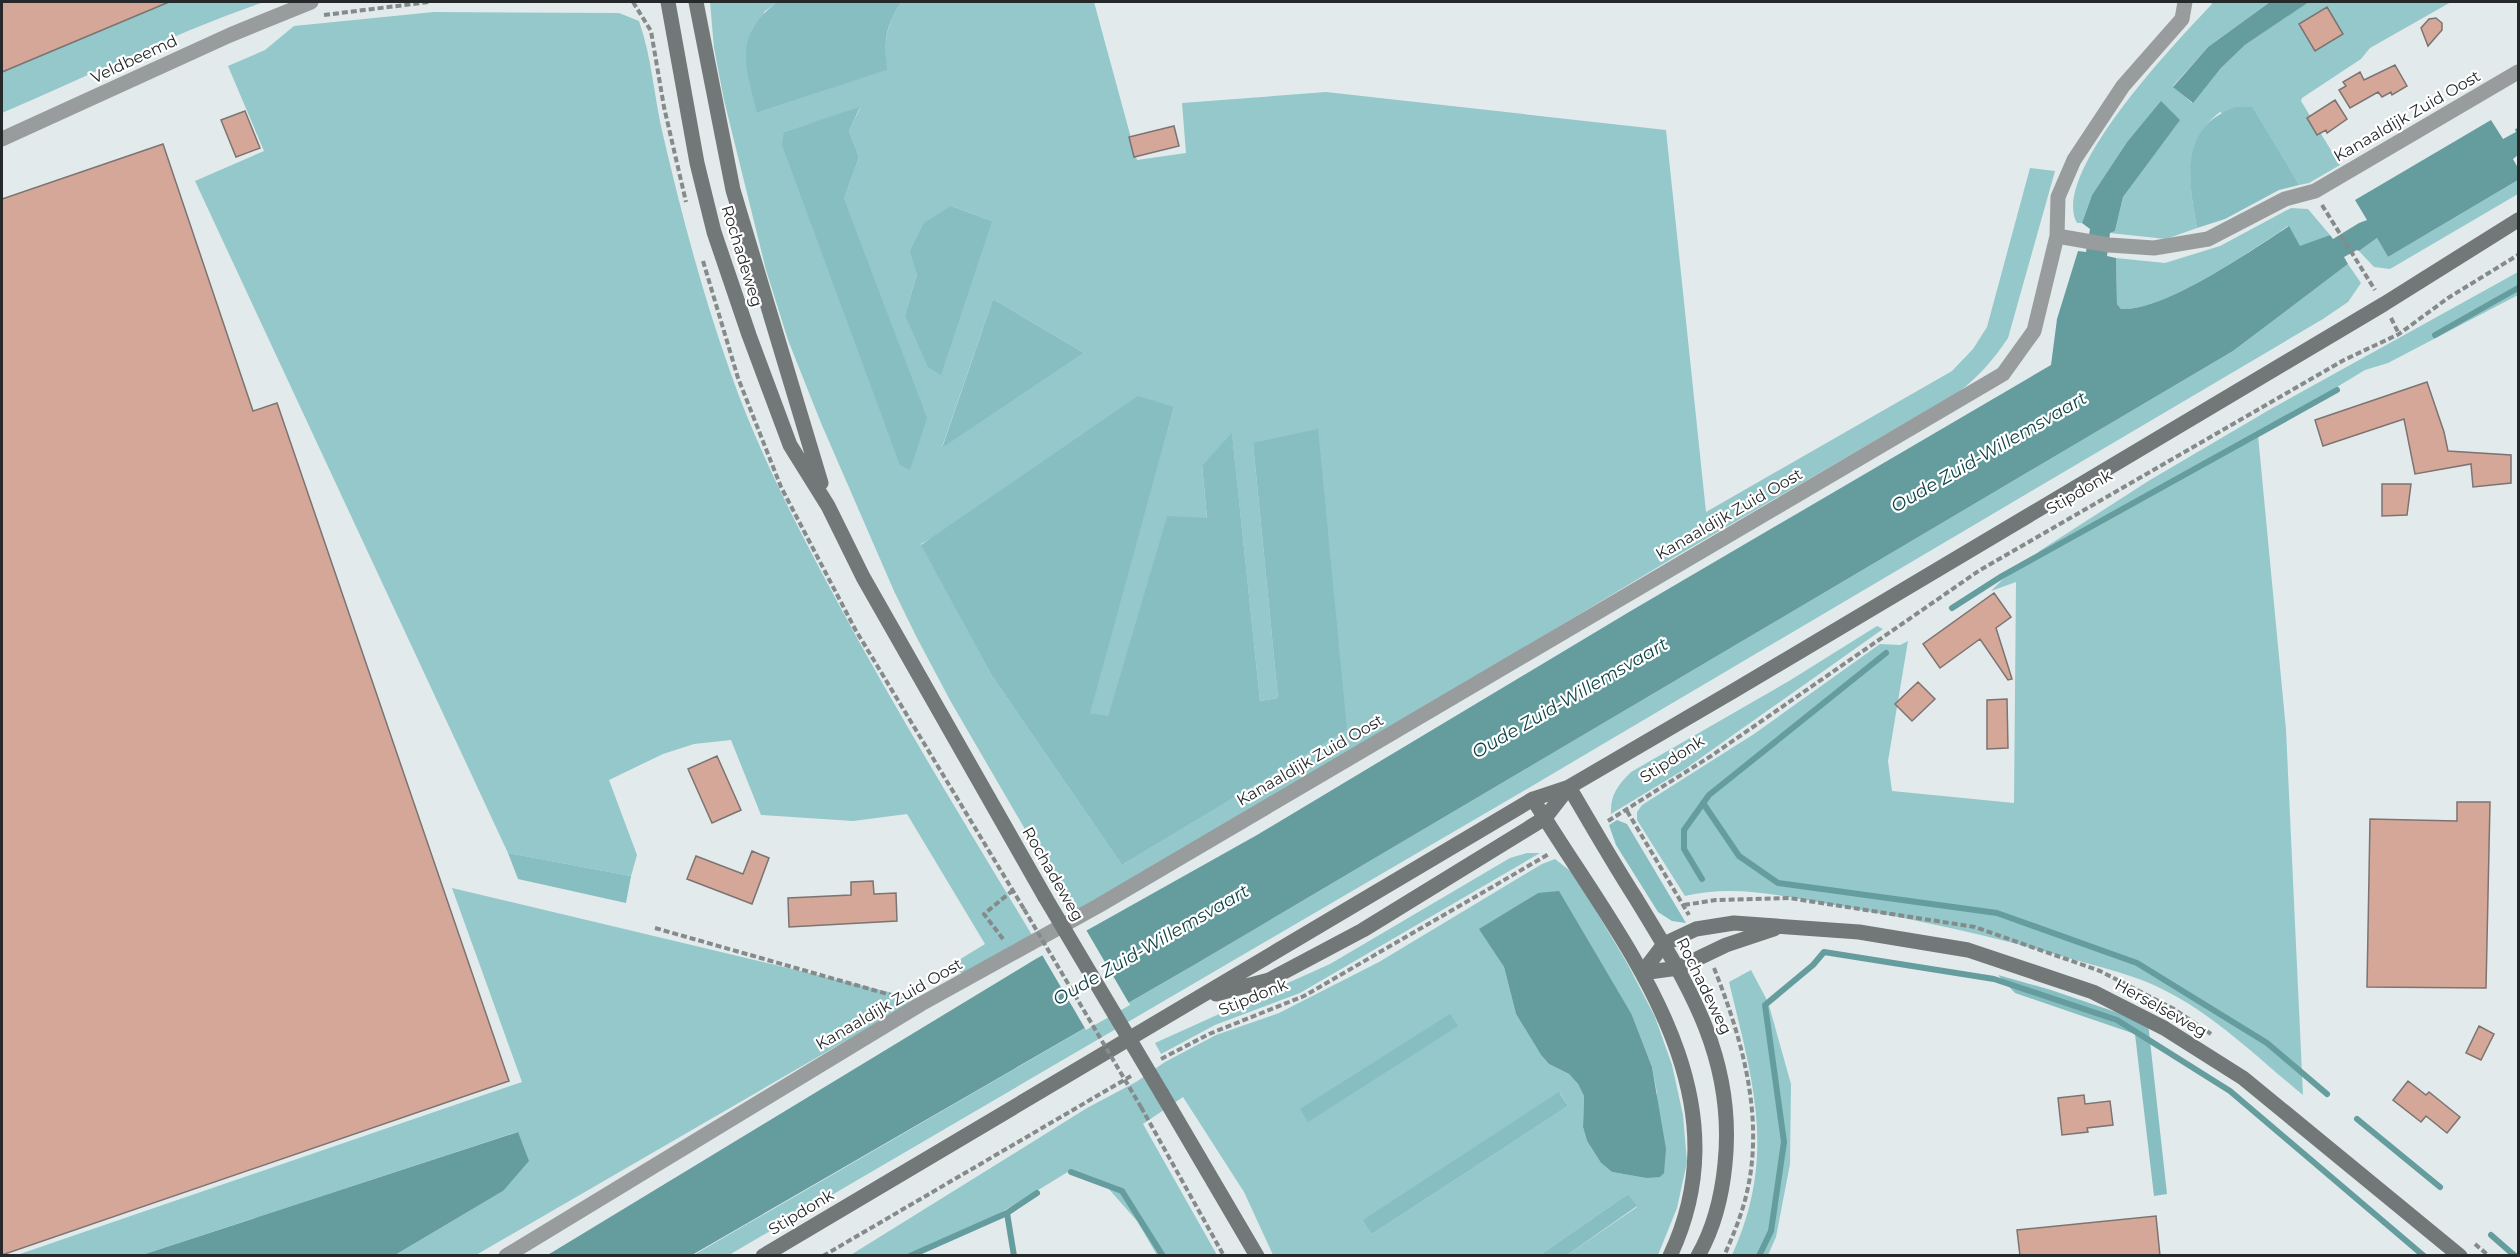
<svg xmlns="http://www.w3.org/2000/svg" width="2520" height="1257" viewBox="0 0 2520 1257" font-family="Montserrat,sans-serif">
  <style>
    .green { fill: #94c8cb; fill-rule: evenodd }
    .forest { fill: #86bec1 }
    .water { fill: #659d9f }
    .pier { fill: #e3eaeb }
    .lines { fill: none; stroke-linecap: round; stroke-linejoin: round }
    .stream { stroke: #659d9f; stroke-width: 6 }
    .building { fill: #d5a798; stroke: #7b7472; stroke-width: 1.5 }
    .path { stroke: #858a8a; stroke-width: 4; stroke-dasharray: 6 3; stroke-linecap: butt }
    .street { stroke: #989c9c; stroke-width: 15 }
    .secondary { stroke: #727777; stroke-width: 15 }
    .path-bridge { stroke: #858a8a; stroke-width: 4; stroke-dasharray: 6 3; stroke-linecap: butt }
    .secondary-bridge { stroke: #727777; stroke-width: 15 }
    .labels { text-anchor: middle; dominant-baseline: central; stroke-width: 4.5; stroke-linejoin: round; paint-order: stroke }
    .street-label { font-size: 16px; fill: #262929; stroke: #fff }
    .water-label { font-size: 18px; font-style: italic; fill: #0e4345; stroke: #fff }
  </style>
  <rect width="100%" height="100%" fill="#e3eaeb"/>
  <path class="green" d="M168,2h96c-90,31 -175,74 -262,111v-41z
    M710,2h67l-13,10 -7,101 129,-43c-1,-31 -1,-42 15,-68h193l43,158 49,-7 -4,-50 144,-11 340,38 40,382 246,-141 21,-22 14,-22 43,-159 25,3 -47,167c-15,22 -29,39 -51,55l-284,165 -597,359 -125,-215 -34,-64 -23,-47 -73,-168 -33,-83 -22,-70 -42,-170 -10,-52zM860,108l-11,23 10,26 -15,42 -60,-67zM951,206l41,15 -87,94 12,-41zM993,299l91,54 -141,94h-1zM1174,407l-85,306 19,4 59,-200 40,2 -5,-54 30,-31 28,267 18,-3 -25,-255 94,287 -225,135 -130,-189 -71,-132z
    M2211,2h59l-62,45 -35,39 19,17 29,-35 24,-23 64,-43h142l-81,46 -9,11 -59,39 -1,3 39,64 -31,18 -10,2 -21,-32 -58,-41c-38,29 -31,75 -23,116l-31,11 -56,-6 5,-2 8,-34 37,-51 1,-44 -34,40 -35,53 -10,28h-5c-28,-49 102,-184 135,-219z
    M434,12l185,1 20,8c13,37 15,76 24,114 19,81 40,161 68,239 28,79 67,155 107,229 62,115 130,226 197,337l-69,40 -12,-17 31,-19 -78,-130 -54,7 -92,-6 -30,-75 -37,4 -31,10 -54,26 28,75 -6,21 -123,-23 -313,-672 69,-30 -36,-85 37,-16 29,-24z
    M2518,180v14l-128,75 -16,-2 -15,-16 18,-13 11,19z
    M2291,208l17,1 22,26 -30,12 -12,-21c-36,24 -125,86 -167,83l-4,-5 -1,-46 49,5 55,-17z
    M2348,264l13,19 -13,19 -25,17 -803,474 -791,462 -37,1 502,-291 1039,-614z
    M2518,272v23l-130,68 -23,7 -107,65 28,295 17,365c-43,-35 -86,-78 -137,-104 -30,-16 -66,-24 -98,-33 -79,-23 -159,-40 -240,-54 -47,-8 -95,-20 -143,-8l-48,-76v-8l5,-7 112,-71 126,-90 20,1 8,-4 -20,120 4,30 122,12 2,-221 -25,9 13,-13 37,-28 109,-70 119,-70z
    M1877,626l6,3 -198,140 -74,45c-1,-19 7,-29 20,-42l158,-91z
    M1527,853h13l-240,140 -85,32 -54,29 -6,-11 175,-79 180,-106z
    M1555,859l19,15 53,89 28,54 17,48 11,50 4,47 -10,46 -19,47h-91l70,-48 -9,-13 -88,61h-267l-29,-63 -61,-95 -40,27 74,131h-60l-20,-34 -29,-33 -37,-18 -102,62 -52,23 -68,1 238,-148 49,-26 29,-20 51,-27 63,-22 100,-51 163,-98zM1538,893l94,122 20,52 5,26 -11,85 -34,-6 -11,-9 -14,-22 -4,-14 1,-31 -6,-12 -9,-10 -20,-10 -8,-9 -25,-41 -12,-47 -24,-38zM1560,1093l8,13 -196,128 -8,-14z
    M452,888l466,111 -442,256h-81l108,-64 14,-59 -375,123 -128,1 508,-174z
    M1751,970l17,32 23,82 -1,80 -14,73 -8,18h-36c45,-99 21,-173 -3,-273z"/>
  <path class="forest" d="M777,2h124c-16,26 -17,37 -14,68l-130,43c-12,-49 -24,-76 20,-111z
    M860,107l-11,24 10,26 -15,42 83,219 -17,52 -10,-5 -118,-320 2,-13z
    M2236,107h16l47,78 -20,5 -54,29 -28,9c-9,-48 -18,-102 39,-121z
    M951,206l41,15 -51,154 -13,-8 -23,-52 12,-41 -7,-23 14,-28z
    M993,299l91,54 -142,95z
    M1138,396l36,11 -84,306 18,3 59,-200 40,2 -5,-53 30,-32 28,268 18,-3 -25,-255 65,-14 29,301 -225,135 -130,-189 -71,-131z
    M1617,820l10,4 59,99 -14,-2 -14,-9 -42,-67 -7,-20z
    M508,853l123,23 -5,27 -108,-24z
    M1998,975l53,15 97,33 19,171 -13,2 -19,-162 -120,-41z
    M1450,1014l8,12 -150,96 -8,-13z
    M1559,1092l9,14 -196,128 -9,-14z
    M1628,1194l9,12 -70,49h-27z"/>
  <path class="water" d="M2270,2h39l-64,43 -24,23 -28,35 -20,-16 35,-40z
    M2161,101l19,19 -57,77 -8,34 -5,2 -3,23 9,2 1,46 4,5c42,3 131,-59 168,-83l11,20 30,-11 3,4 26,-16 8,-3 -12,-20 136,-80 12,19 13,-7 -1,-3 3,-1v27l-5,4 5,9v12l-130,77 -11,-19 -18,13 -2,-1 -13,7 4,7 -115,87 -1039,614 -502,290 -146,1 488,-296 223,-125 372,-223 422,-247 6,-46 21,-68 8,1 4,-23 -8,-6 10,-28 35,-53z
    M1559,891l73,124 20,52 14,82 -2,24 -4,4 -14,1 -34,-6 -11,-9 -14,-22 -4,-14 1,-31 -6,-12 -9,-10 -20,-10 -8,-9 -25,-41 -12,-47 -25,-38 59,-36z
    M518,1132l11,29 -26,30 -108,64h-253z"/>
  <path class="pier" d="M1085,928l45,77 -44,25 -45,-77z"/>
  <g class="lines">
    <path class="stream" d="M2435,335l83,-47
      M1952,608l50,-32 335,-186
      M1703,803l36,53 39,27 219,30 140,50 130,80 60,51
      M1702,879l-18,-30v-19l25,-35 177,-142
      M2357,1119l83,68
      M1071,1172l51,19 41,65
      M1007,1213l30,-20
      M2491,1235l24,21
      M910,1256l97,-43 7,43
      M1759,1256l12,-25 13,-89 -19,-137 48,-40 11,-13 170,27 123,41 113,71 194,165"/>
  </g>
  <path class="building" d="M2,2h167l-167,70z
    M2327,7l16,27 -28,17 -16,-27z
    M2436,18l6,5v7l-14,16 -7,-18 8,-9z
    M2395,65l12,21 -15,9 -1,-3 -9,5 -4,-5 -28,16 -11,-18 7,-4 -3,-4 17,-10 4,8z
    M2335,100l12,19 -20,14 -1,-3 -9,5 -10,-17z
    M245,111l15,37 -24,9 -15,-37z
    M1174,126l5,20 -45,11 -5,-20z
    M163,144l90,267 24,-8 232,678 -507,174v-1056z
    M2427,382l17,50 4,19 63,4v28l-38,4 -2,-23 -56,10 -11,-55 -81,27 -8,-26z
    M2382,484h29l-4,31 -25,1z
    M1994,593l17,24 -15,11 16,51 -4,1 -28,-41 -40,29 -17,-24z
    M1918,682l17,17 -23,22 -17,-17z
    M2007,699l1,49 -21,1v-49z
    M717,756l24,54 -29,13 -24,-54z
    M2457,802h33l-4,186 -119,-1 3,-168 87,2z
    M752,851l17,7 -17,46 -65,-25 9,-23 47,18z
    M873,881l1,13 22,-1 1,28 -108,6 -1,-29 63,-3v-13z
    M2479,1026l15,8 -13,26 -15,-7z
    M2408,1081l18,14 3,-3 31,25 -13,16 -21,-17 -5,6 -28,-22z
    M2084,1095l1,9 25,-3 3,24 -26,3 1,4 -26,3 -4,-37z
    M2156,1216l4,40h-140l-3,-26z"/>
  <g class="lines">
    <path class="path" d="M633,2l18,29 13,76 22,95
      M324,15l105,-13
      M2322,205l53,85
      M703,261l35,117 43,109 74,142 169,280
      M2391,318l8,16
      M1627,811l62,104
      M1608,821l103,-65 269,-186 364,-210 55,-26 49,-36 70,-43
      M1684,905l32,-5 73,-2 186,29 125,44 74,38 37,25
      M655,928l243,69
      M1003,939l-19,-25 28,-23
      M1714,968c29,73 52,154 31,232 -5,19 -13,38 -21,56
      M1161,1059l48,-25 95,-38 245,-142
      M1141,1107l83,149
      M2475,1244l14,12
      M823,1256l308,-180"/>
    <path class="street" d="M2,139l228,-104 81,-33
      M2057,236l52,9 45,3 54,-9 77,-40 30,-8 203,-119
      M506,1256l415,-252 177,-98 905,-532 31,-43 23,-95 1,-39 16,-37 49,-74 59,-67 3,-17"/>
    <path class="secondary" d="M668,2l29,161 17,69 35,103 41,110 38,61 35,71 182,320
      M696,2l37,188 88,293
      M1569,787c22,37 43,74 66,110 53,87 101,161 90,267 -3,31 -11,64 -27,92
      M1533,799c83,138 218,286 137,457
      M1642,973l22,-29 32,-15 38,-6 125,9 109,18 125,42 71,36 79,50 217,178
      M1642,973l36,-5 48,-23 48,-16
      M1216,994l53,-14 94,-50 182,-112 24,-31
      M1162,1094l95,162
      M763,1256l770,-457 36,-12 166,-97 649,-386 134,-84"/>
    <path class="path-bridge" d="M1024,909l117,198"/>
    <path class="secondary-bridge" d="M1045,897l117,197"/>
  </g>
  <g class="labels">
    <g class="street-label">
      <text transform="translate(134 59) rotate(-25)">Veldbeemd</text>
      <text transform="translate(2407 116) rotate(-30)">Kanaaldijk Zuid Oost</text>
      <text transform="translate(742 256) rotate(73)">Rochadeweg</text>
      <text transform="translate(2079 492) rotate(-30)">Stipdonk</text>
      <text transform="translate(1729 514) rotate(-30)">Kanaaldijk Zuid Oost</text>
      <text transform="translate(1672 759) rotate(-33)">Stipdonk</text>
      <text transform="translate(1310 760) rotate(-30)">Kanaaldijk Zuid Oost</text>
      <text transform="translate(1053 874) rotate(60)">Rochadeweg</text>
      <text transform="translate(1704 986) rotate(64)">Rochadeweg</text>
      <text transform="translate(1253 997) rotate(-22)">Stipdonk</text>
      <text transform="translate(889 1004) rotate(-30)">Kanaaldijk Zuid Oost</text>
      <text transform="translate(2161 1008) rotate(29)">Herselseweg</text>
      <text transform="translate(801 1212) rotate(-31)">Stipdonk</text>
    </g>
    <g class="water-label">
      <text transform="translate(1989 452) rotate(-30)">Oude Zuid-Willemsvaart</text>
      <text transform="translate(1570 698) rotate(-30)">Oude Zuid-Willemsvaart</text>
      <text transform="translate(1151 945) rotate(-30)">Oude Zuid-Willemsvaart</text>
    </g>
  </g>
  <rect width="2520" height="1257" fill="none" stroke="#262929" stroke-width="6"/>
</svg>
